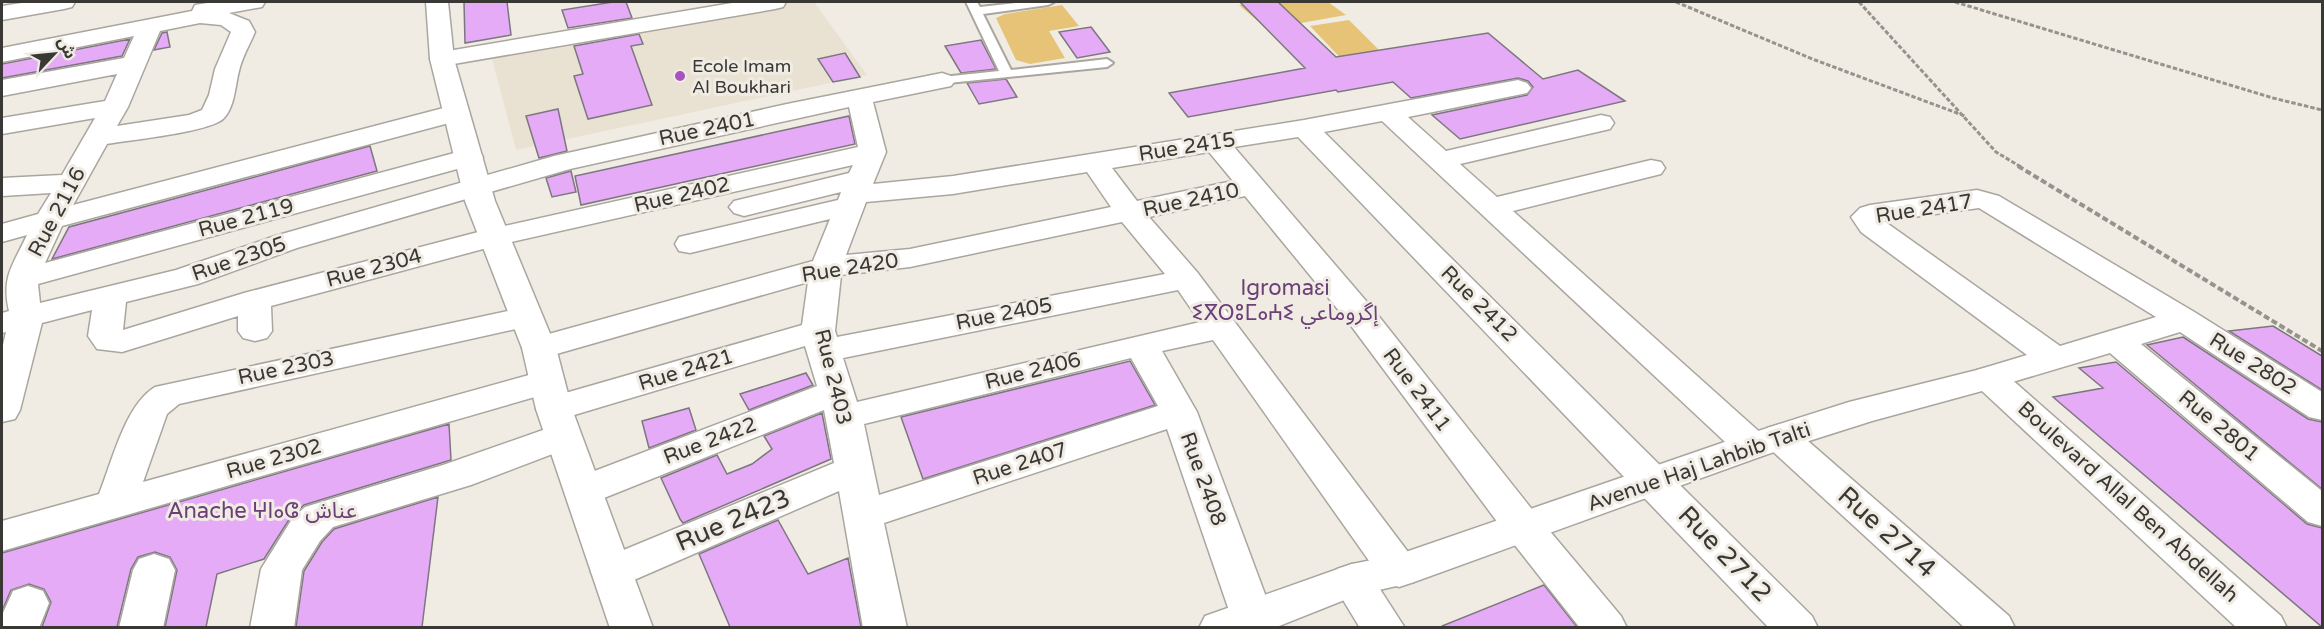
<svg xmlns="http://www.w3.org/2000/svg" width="2324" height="629" viewBox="0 0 2324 629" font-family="'Varela Round','Noto Sans Arabic','Noto Sans Tifinagh',sans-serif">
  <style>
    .built { fill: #e9e2d3 }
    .green { fill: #e7c378 }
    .building { fill: #e5abf6; stroke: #7c777e; stroke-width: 1.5 }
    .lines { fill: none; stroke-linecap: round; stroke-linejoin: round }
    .service-casing { stroke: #aaa69f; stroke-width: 4 }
    .minor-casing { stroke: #aaa69f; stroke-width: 3 }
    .tertiary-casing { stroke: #aaa69f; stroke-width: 3 }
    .path-far1 { stroke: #96938d; stroke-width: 3; stroke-dasharray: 4.5 2; stroke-linecap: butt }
    .path { stroke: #96938d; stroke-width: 4; stroke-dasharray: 6 3; stroke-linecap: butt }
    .service { fill: #fff; fill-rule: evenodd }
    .minor { fill: #fff; fill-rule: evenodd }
    .tertiary { fill: #fff; fill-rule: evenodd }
    .poi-dot { fill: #a953c0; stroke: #f0ece4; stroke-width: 2 }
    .labels { text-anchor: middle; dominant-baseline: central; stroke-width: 6; stroke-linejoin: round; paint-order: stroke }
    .far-poi-label { font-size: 18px; fill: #393834; stroke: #f0ece4; text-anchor: start }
    .street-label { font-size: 21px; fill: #393834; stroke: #f0ece4 }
    .neighbourhood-label { font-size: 22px; fill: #6b4077; stroke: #f0ece4 }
    .near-street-label { font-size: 26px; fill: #393834; stroke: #f0ece4 }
  </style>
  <rect width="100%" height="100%" fill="#f0ece4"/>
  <path class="built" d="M783,2h31l53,73 -351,75 -25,-95z"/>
  <path class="green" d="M1256,2h72l18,13 -79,14 -28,-24z
    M1062,5l17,21 -30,5 16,27 -35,6 -14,-4 -20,-42 9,-4z
    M1349,20l42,42 -40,7 -41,-43z"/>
  <path class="building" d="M464,2h43l4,33 -46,8z
    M613,2h13l6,16 -64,10 -6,-18z
    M1240,2h38l58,55 152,-24 55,46 35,-9 47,31 -165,38 -28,-24 95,-20 6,-8 -5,-6 -10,-3 -107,20 -18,-16 -55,10 -2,-2 -148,27 -19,-24 136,-25z
    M1091,27l19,25 -33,6 -18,-26z
    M167,32l3,15 -16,3 8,-17z
    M639,34l4,10 -12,2 21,59 -64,14 -14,-43 9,-2 -9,-28z
    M130,39l-8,17 -120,22v-14z
    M981,40l15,29 -35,4 -16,-27z
    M845,53l15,24 -27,5 -15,-23z
    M1006,79l11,18 -38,7 -12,-21z
    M558,109l9,42 -28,7 -13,-42z
    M849,116l6,28 -274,61 -6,-29z
    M370,146l7,25 -325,88 17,-32z
    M571,171l5,21 -24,5 -6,-19z
    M2273,326l49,30v34l-93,-59z
    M2183,337l125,82 14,3v67l-175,-144z
    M1130,361l25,44 -232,74 -22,-62z
    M2116,362l191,162 15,4v99l-269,-230 50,-9 -24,-20z
    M806,373l7,12 -64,25 -9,-16z
    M689,408l7,22 -47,18 -7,-27z
    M822,413l9,46 -148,64 -3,-4 -19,-41 56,-23 10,19 25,-10 20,-15 -8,-13z
    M449,424l2,36 -147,45 -14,13 -26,41 -47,15 -11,53h-41l12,-57 -7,-13 -15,-5 -17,5 -7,12 -14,58h-75l9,-25 -7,-13 -15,-5 -18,6 -9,21v-58z
    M438,497l-16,130h-126l8,-56 18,-29 12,-13z
    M778,520l30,54 40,-16 13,69h-131l-31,-73z
    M1544,585l33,42h-135v-1z"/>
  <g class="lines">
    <defs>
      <path id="service" d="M966,2h11l3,5 45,-5h29l-6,3 -65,9 28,56 96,-11 6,4 -6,4 -169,17 -2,-3 6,-4 57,-6z"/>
      <path id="minor" d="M28,2h47l-3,5 -8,2 -62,11v-14z
        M213,2h52l-3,5 -33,6 20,8 6,11c-5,12 -13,25 -16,39 -4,15 -4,35 -15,47 -12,14 -95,22 -117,26l-34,61 382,-100 9,2 4,6 -4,6 -402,107 -17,37 424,-114 10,2 4,6 -4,6 -441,121 2,19 136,-33 99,-34 279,-80 233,-52 155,-31 9,3 4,5 -4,5 -78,16 13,50 -13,32 80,-8 351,-56 214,-40 9,3 4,5 -4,5 -119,24 38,34 155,-36 9,2 4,6 -4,6 -150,35 37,33 154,-37 10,2 4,6 -4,6 -148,37 250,224 4,-7 13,-4 13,4 216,188 6,12h-50l-196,-180 -4,7 -13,4 -13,-4 -357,-334 -58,11 488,484 6,12h-49l-471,-491 -64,10 139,162 165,208 83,99 6,12h-47l-70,-89 -161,-216 -104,-127 -96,21 48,55 217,288 6,11 -6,11 -15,5 -15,-5 -171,-242 -51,11 35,61 75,201 7,15h-44l-68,-199 -283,94 23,105h-44l-24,-137 -212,92 -15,5 -15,-5 -6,-11 6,-11 237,-98 -10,-53 -225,90 -14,4 -14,-4 -5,-10 5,-10 246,-94 -12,-40 -251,75 -13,-3 -5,-9 5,-9 261,-75 6,-43 -269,77 -12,-3 -5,-8 5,-8 286,-79 17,-42 -140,34 -11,-2 -4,-7 4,-7 159,-37 3,-8 -97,24 -10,-3 -5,-6 5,-6 115,-28 4,-8 -355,80 -227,61 1,25 -5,7 -12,3 -12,-3 -5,-7v-15l-116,36 -25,-3 -9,-13 4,-26 -50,13 -22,87 -5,9 -13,3v-73l4,-17 -4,1v-20l7,-2c-8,-34 4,-46 18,-76l-25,7v-18l36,-10 13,-21 -49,3v-18l60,-3 33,-57 -93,16v-16l103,-17 12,-27 -115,22v-16l122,-22 10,-22 -132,26v-14l190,-37 3,-6zM200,23l21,2 10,7 -16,37 -6,26 -7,15 -13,5 -72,11 11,-19 32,-76zM849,107l9,40 -376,84 -238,62 -121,37 3,-28 72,-18 99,-36 273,-79zM1209,152l24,29 -96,20 -25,-33zM1087,172l24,35 -201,42 -64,6 20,-53 87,-8zM1122,222l43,52 -328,63 -2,-6 6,-56 69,-8zM1178,290l22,32 -343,80 -14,-44zM1131,358l27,48 -279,89 -15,-71z
        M738,2h48l-3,5 -8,2 -333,57 -9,-2 -3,-5 3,-5 9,-2z
        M1977,190l22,6 197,117 126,79v28l-13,-3 -129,-85 -39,12 181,147v35l-14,-4 -198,-169 -121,36 -12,-3 -6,-8 6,-8 50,-15 -166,-123 -10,-15 9,-9 10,-3zM1979,208l177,109 -96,29 -176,-125z
        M526,307l12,3 5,7 -5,7 -359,80 -12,10 -24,68 404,-112 12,4 6,8 -6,8 -557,161v-30l97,-27c13,-32 26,-89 56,-107z
        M563,423l13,4 5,9 -5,9 -105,40 -138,42 -13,14 -18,29 -8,58h-44l11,-59 31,-50 13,-12 138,-42z
        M154,554l15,5 6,11 -12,58h-44l14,-58 6,-11z
        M1352,564l15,5 38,59h-45l-29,-48 6,-11z
        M28,586l15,5 6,12 -10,25h-37v-13l11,-24z"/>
      <path id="tertiary" d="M426,2h22l6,57 41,142 61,147 16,61 81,219h-43l-74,-219 -14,-61 -57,-147 -35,-142z
        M1989,367l12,3 280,246 6,12h-50l-255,-237 -110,30 -107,34 -351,127 -57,13 -83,33h-75l6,-12 147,-52 45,-9 342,-118 110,-35z"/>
    </defs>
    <use href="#service" class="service-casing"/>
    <use href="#minor" class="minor-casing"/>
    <use href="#tertiary" class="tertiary-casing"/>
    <path class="path-far1" d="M1676,2l139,58 150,56
      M1859,2l137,150 25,15
      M1955,2l318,96 49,12"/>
    <path class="path" d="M2018,166l304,185"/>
    <use href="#service" class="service"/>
    <use href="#minor" class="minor"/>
    <use href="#tertiary" class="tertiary"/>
  </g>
  <circle class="poi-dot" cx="680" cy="76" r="6"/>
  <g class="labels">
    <g class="far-poi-label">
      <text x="692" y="66">Ecole Imam<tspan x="692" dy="21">Al Boukhari</tspan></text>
    </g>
    <g class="street-label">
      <text transform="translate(707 129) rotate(-12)">Rue 2401</text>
      <text transform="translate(1187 147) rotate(-9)">Rue 2415</text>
      <text transform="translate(682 195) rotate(-13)">Rue 2402</text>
      <text transform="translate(1191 200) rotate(-12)">Rue 2410</text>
      <text transform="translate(1924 209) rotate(-9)">Rue 2417</text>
      <text transform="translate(57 212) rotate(-62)">Rue 2116</text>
      <text transform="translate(246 218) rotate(-15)">Rue 2119</text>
      <text transform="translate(239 259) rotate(-19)">Rue 2305</text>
      <text transform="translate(374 268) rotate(-15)">Rue 2304</text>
      <text transform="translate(850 268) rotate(-9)">Rue 2420</text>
      <text transform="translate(1479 304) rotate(45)">Rue 2412</text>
      <text transform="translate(1004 314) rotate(-11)">Rue 2405</text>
      <text transform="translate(2253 364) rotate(32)">Rue 2802</text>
      <text transform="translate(286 368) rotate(-12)">Rue 2303</text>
      <text transform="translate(686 370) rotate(-17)">Rue 2421</text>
      <text transform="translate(1033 371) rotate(-14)">Rue 2406</text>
      <text transform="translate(833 377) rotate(76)">Rue 2403</text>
      <text transform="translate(1417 390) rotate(53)">Rue 2411</text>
      <text transform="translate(2219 426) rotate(40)">Rue 2801</text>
      <text transform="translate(710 441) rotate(-21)">Rue 2422</text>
      <text transform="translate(274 459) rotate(-16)">Rue 2302</text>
      <text transform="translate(1020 464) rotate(-18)">Rue 2407</text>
      <text transform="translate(1699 467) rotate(-19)">Avenue Haj Lahbib Talti</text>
      <text transform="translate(1203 479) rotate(70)">Rue 2408</text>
      <text transform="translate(2128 502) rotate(42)">Boulevard Allal Ben Abdellah</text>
    </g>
    <g class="neighbourhood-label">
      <text x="1285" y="288">Igromaɛi<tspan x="1285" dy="25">ⵉⴳⵔⵓⵎⴰⵄⵉ إگروماعي</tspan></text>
      <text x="262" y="511">Anache ⵖⵏⴰⵛ عناش</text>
    </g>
    <g class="near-street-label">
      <text transform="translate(733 520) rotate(-23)">Rue 2423</text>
      <text transform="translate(1887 532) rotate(42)">Rue 2714</text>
      <text transform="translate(1725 554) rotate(46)">Rue 2712</text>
    </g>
  </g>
  <rect width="2324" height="629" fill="none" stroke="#393834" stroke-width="6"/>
  <g transform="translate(54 54) rotate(64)" stroke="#f0ece4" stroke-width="4.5" paint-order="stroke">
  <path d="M0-4.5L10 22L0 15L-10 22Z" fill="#393834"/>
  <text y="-9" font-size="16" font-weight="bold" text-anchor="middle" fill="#393834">ش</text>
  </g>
</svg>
